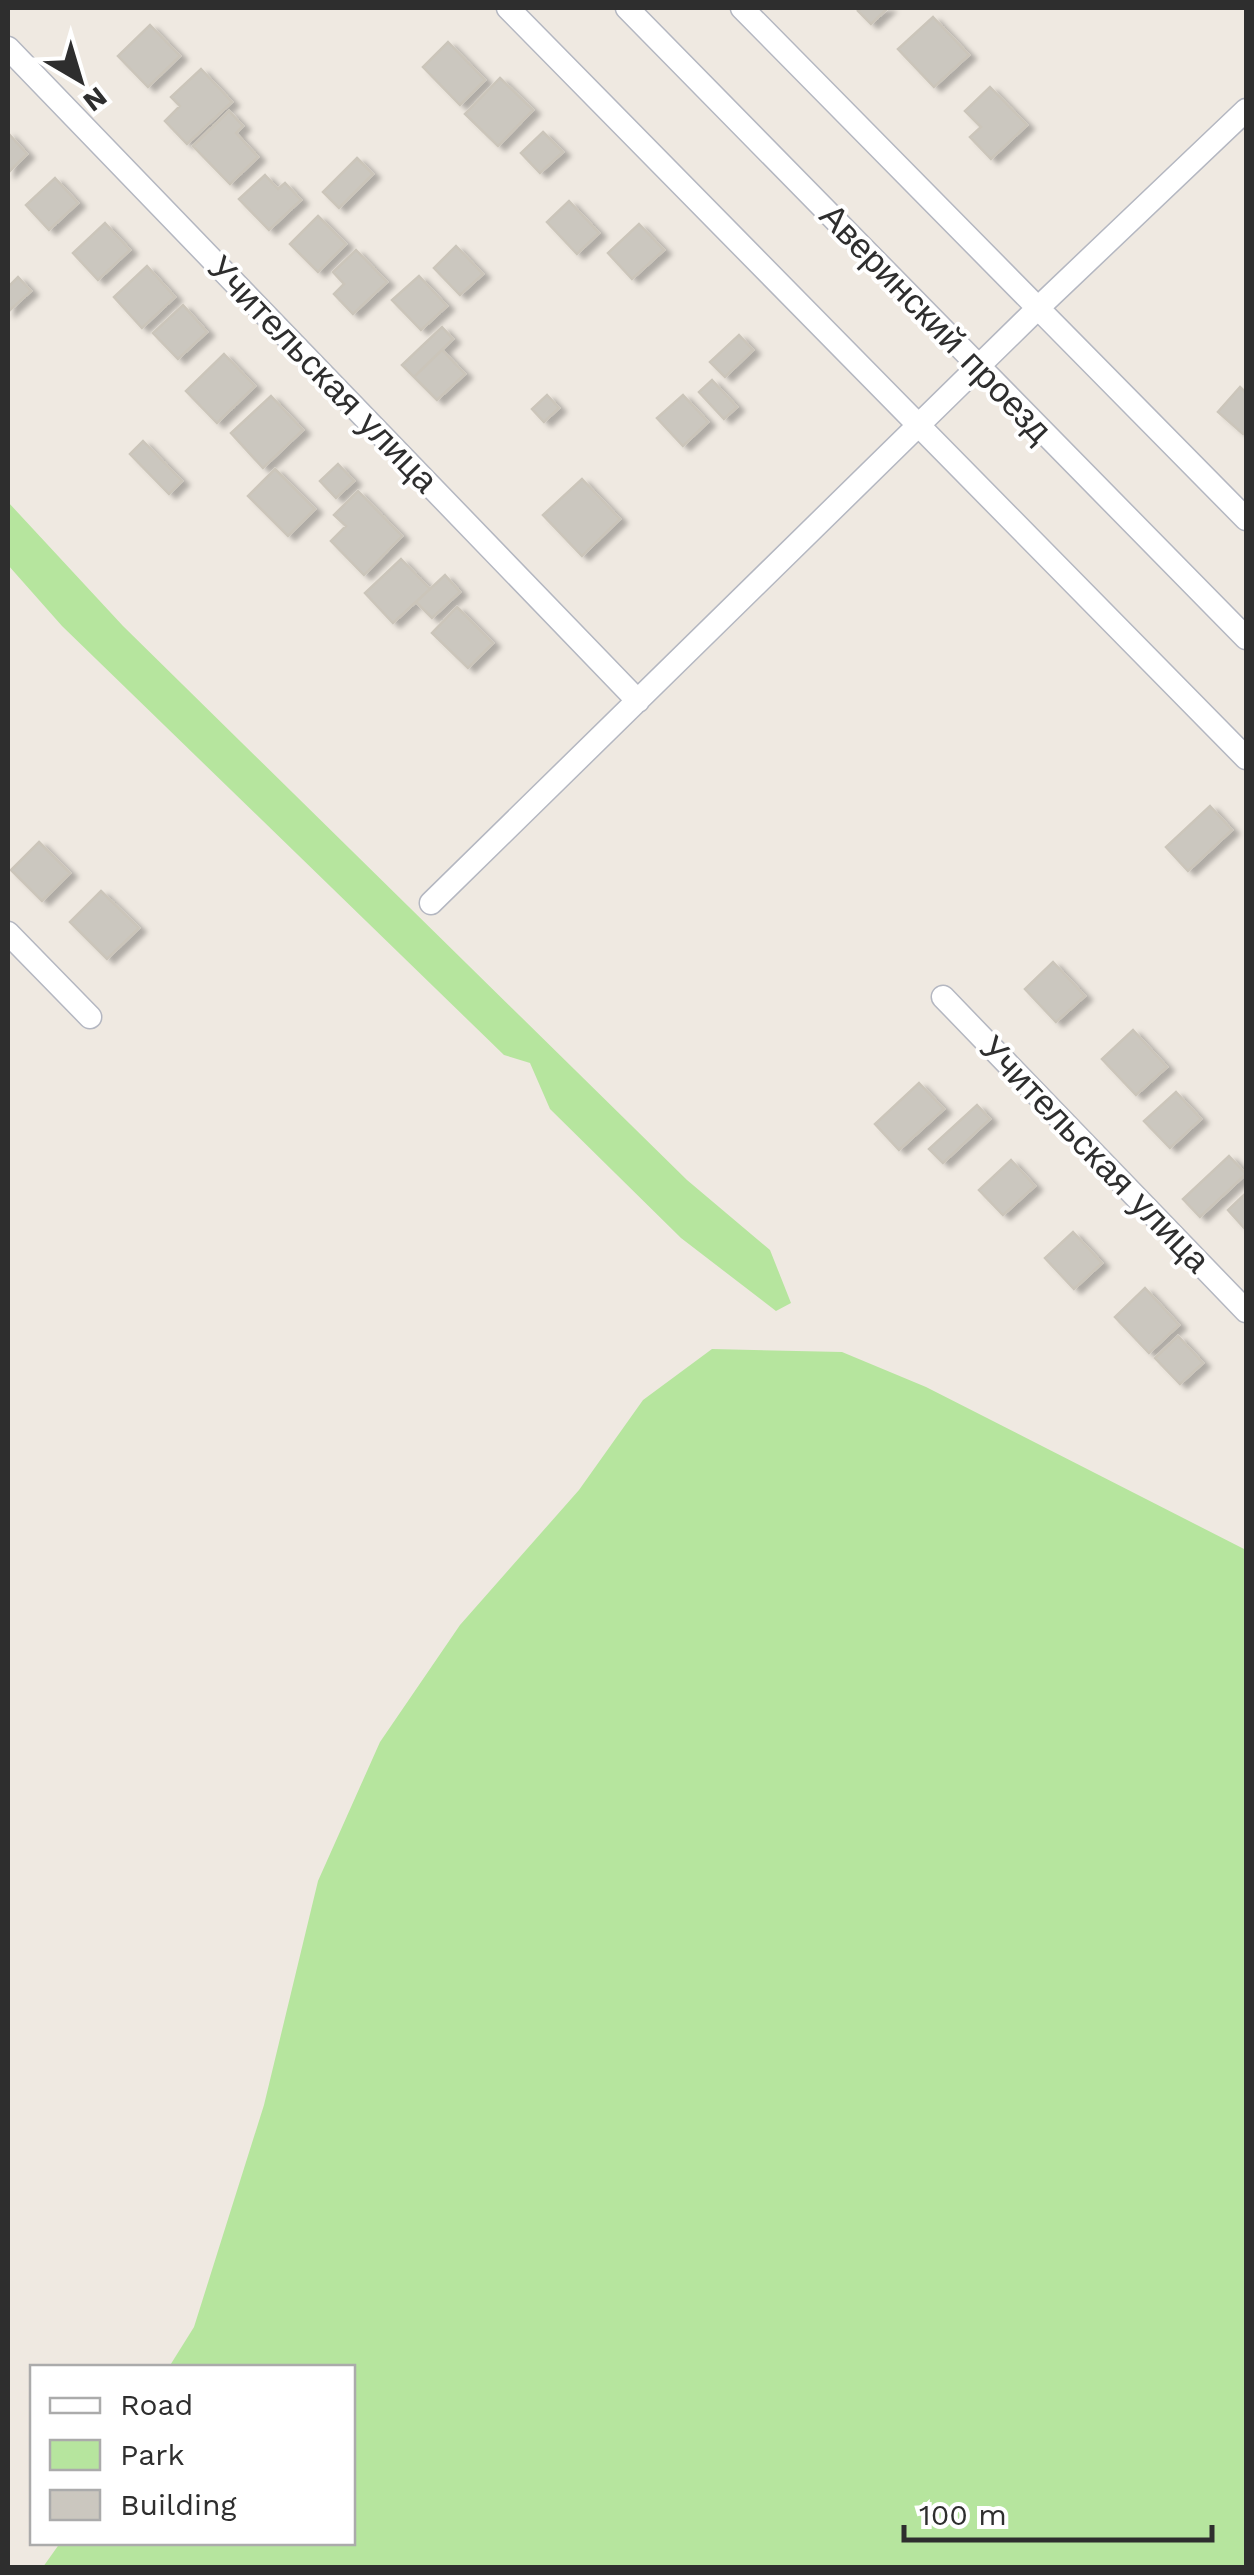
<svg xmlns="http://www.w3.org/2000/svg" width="1254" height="2575" viewBox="0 0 1254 2575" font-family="'Work Sans',sans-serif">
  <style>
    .green { fill: #b6e59e }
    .building { fill: #cbc7bf; stroke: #cbc5ba; stroke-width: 2.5; filter: url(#shadow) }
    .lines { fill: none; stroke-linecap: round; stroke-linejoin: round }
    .minor-casing { stroke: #b4b7c1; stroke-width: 25 }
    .minor { stroke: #fff; stroke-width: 22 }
    .labels { text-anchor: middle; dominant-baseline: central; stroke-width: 8; stroke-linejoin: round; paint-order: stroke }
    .street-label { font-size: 35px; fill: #2e2e2e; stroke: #fff }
  </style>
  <defs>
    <filter id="shadow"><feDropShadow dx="7" dy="4" stdDeviation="2.5" flood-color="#0004"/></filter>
  </defs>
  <rect width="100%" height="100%" fill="#efe9e1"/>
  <path class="green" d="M8,502l115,124 564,554 83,70 21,53 -15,8 -95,-73 -131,-129 -20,-46 -26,-8 -442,-429 -54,-61z
    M712,1349l130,3 84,35 320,163v1017h-1203l17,-24 292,-1v-174l-183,-1 25,-40 70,-222 54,-224 62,-139 80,-117 119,-135 64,-90z"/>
  <path class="building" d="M862,8h26l-17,16 -13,-13z
    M933,17l36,38 -35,32 -36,-38z
    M150,25l30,31 -32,31 -30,-31z
    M448,42l37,38 -25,25 -37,-38z
    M201,69l31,33 -45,42 -22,-23 15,-15 -9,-9z
    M500,78l33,32 -35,36 -33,-32z
    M990,87l37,38 -36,34 -21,-22 11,-10 -16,-16z
    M229,111l14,15 -7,7 22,24 -28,27 -37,-38z
    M543,132l20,20 -23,21 -19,-20z
    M8,133l19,21 -19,19z
    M357,158l16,16 -34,34 -16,-16z
    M265,175l13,14 7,-6 16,17 -32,30 -30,-31z
    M55,178l23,25 -29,27 -23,-25z
    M569,201l30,32 -22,21 -30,-32z
    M318,216l28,28 -28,28 -28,-28z
    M105,223l25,27 -32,30 -25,-27z
    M639,224l25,26 -32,29 -24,-26z
    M456,246l27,28 -23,21 -26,-27z
    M356,250l31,32 -34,32 -19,-20 10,-10 -11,-12z
    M147,266l28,31 -33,31 -28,-31z
    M419,276l28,30 -26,24 -29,-30z
    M18,277l13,14 -23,21v-25z
    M183,305l24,27 -29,27 -25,-26z
    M442,327l11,12 -39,38 -12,-12z
    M739,335l14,15 -28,27 -15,-15z
    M442,350l23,24 -28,26 -23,-23z
    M224,354l31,32 -38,37 -31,-32z
    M712,380l25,27 -13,12 -25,-27z
    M1240,387l6,6v37l-3,4 -25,-22z
    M547,395l12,13 -15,14 -12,-13z
    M683,395l25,27 -25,24 -26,-28z
    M271,396l32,34 -40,38 -32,-35z
    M143,441l39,40 -13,13 -39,-40z
    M338,464l16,17 -18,17 -16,-17z
    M275,469l40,40 -27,27 -40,-40z
    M582,479l38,40 -38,37 -39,-41z
    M358,491l44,45 -38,39 -33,-34 15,-15 -12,-11z
    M401,559l29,30 -37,34 -28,-30z
    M445,575l15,17 -28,26 -16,-16z
    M457,607l36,36 -25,25 -36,-35z
    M1210,806l22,24 -44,41 -22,-24z
    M39,842l31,31 -28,28 -31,-31z
    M101,891l38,37 -32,31 -37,-37z
    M1053,962l32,34 -29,26 -31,-33z
    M1133,1030l34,37 -31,28 -34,-36z
    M919,1083l25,26 -45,41 -24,-26z
    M1176,1092l25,27 -31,29 -26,-27z
    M977,1105l13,14 -47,44 -14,-14z
    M1229,1156l17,18 -46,43 -17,-18z
    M1011,1160l24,26 -32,29 -24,-25z
    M1246,1193v37l-18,-20z
    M1073,1232l29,31 -28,26 -29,-31z
    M1145,1288l34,37 -30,28 -34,-36z
    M1178,1336l25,27 -23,21 -25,-26z"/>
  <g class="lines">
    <defs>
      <path id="minor" d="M508,8l738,750
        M627,8l619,630
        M742,8l504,511
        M8,48l630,653
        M431,903l607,-595 208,-198
        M8,933l82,84
        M943,997l303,314"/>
    </defs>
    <use href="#minor" class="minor-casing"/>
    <use href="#minor" class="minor"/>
  </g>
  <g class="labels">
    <g class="street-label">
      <text transform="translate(936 323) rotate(46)">Аверинский проезд</text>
      <text transform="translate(323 374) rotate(46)">Учительская улица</text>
      <text transform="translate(1095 1154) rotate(46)">Учительская улица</text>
    </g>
  </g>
  <rect width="1254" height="2575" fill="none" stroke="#2e2e2e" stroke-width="20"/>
  <rect x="30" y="2365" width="325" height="180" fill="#ffffff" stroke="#ababab" stroke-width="2.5"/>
  <rect x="50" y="2398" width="50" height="15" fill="#ffffff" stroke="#ababab" stroke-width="2.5"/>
  <text x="120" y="2415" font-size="30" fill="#2e2e2e">Road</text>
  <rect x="50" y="2440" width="50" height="30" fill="#b6e59e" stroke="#ababab" stroke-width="2.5"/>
  <text x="120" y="2465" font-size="30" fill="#2e2e2e">Park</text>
  <rect x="50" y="2490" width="50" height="30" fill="#cbc7bf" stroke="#ababab" stroke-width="2.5"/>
  <text x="120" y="2515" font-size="30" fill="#2e2e2e">Building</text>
  <g transform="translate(80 80) rotate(142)" stroke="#ffffff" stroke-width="8" paint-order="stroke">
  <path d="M0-8L18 38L0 25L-18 38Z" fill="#2e2e2e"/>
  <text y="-15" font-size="28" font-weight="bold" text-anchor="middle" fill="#2e2e2e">N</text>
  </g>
  <path d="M904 2525v15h308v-15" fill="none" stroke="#2e2e2e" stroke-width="5"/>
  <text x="919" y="2525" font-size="30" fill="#2e2e2e" stroke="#ffffff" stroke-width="8" paint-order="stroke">100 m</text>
</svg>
